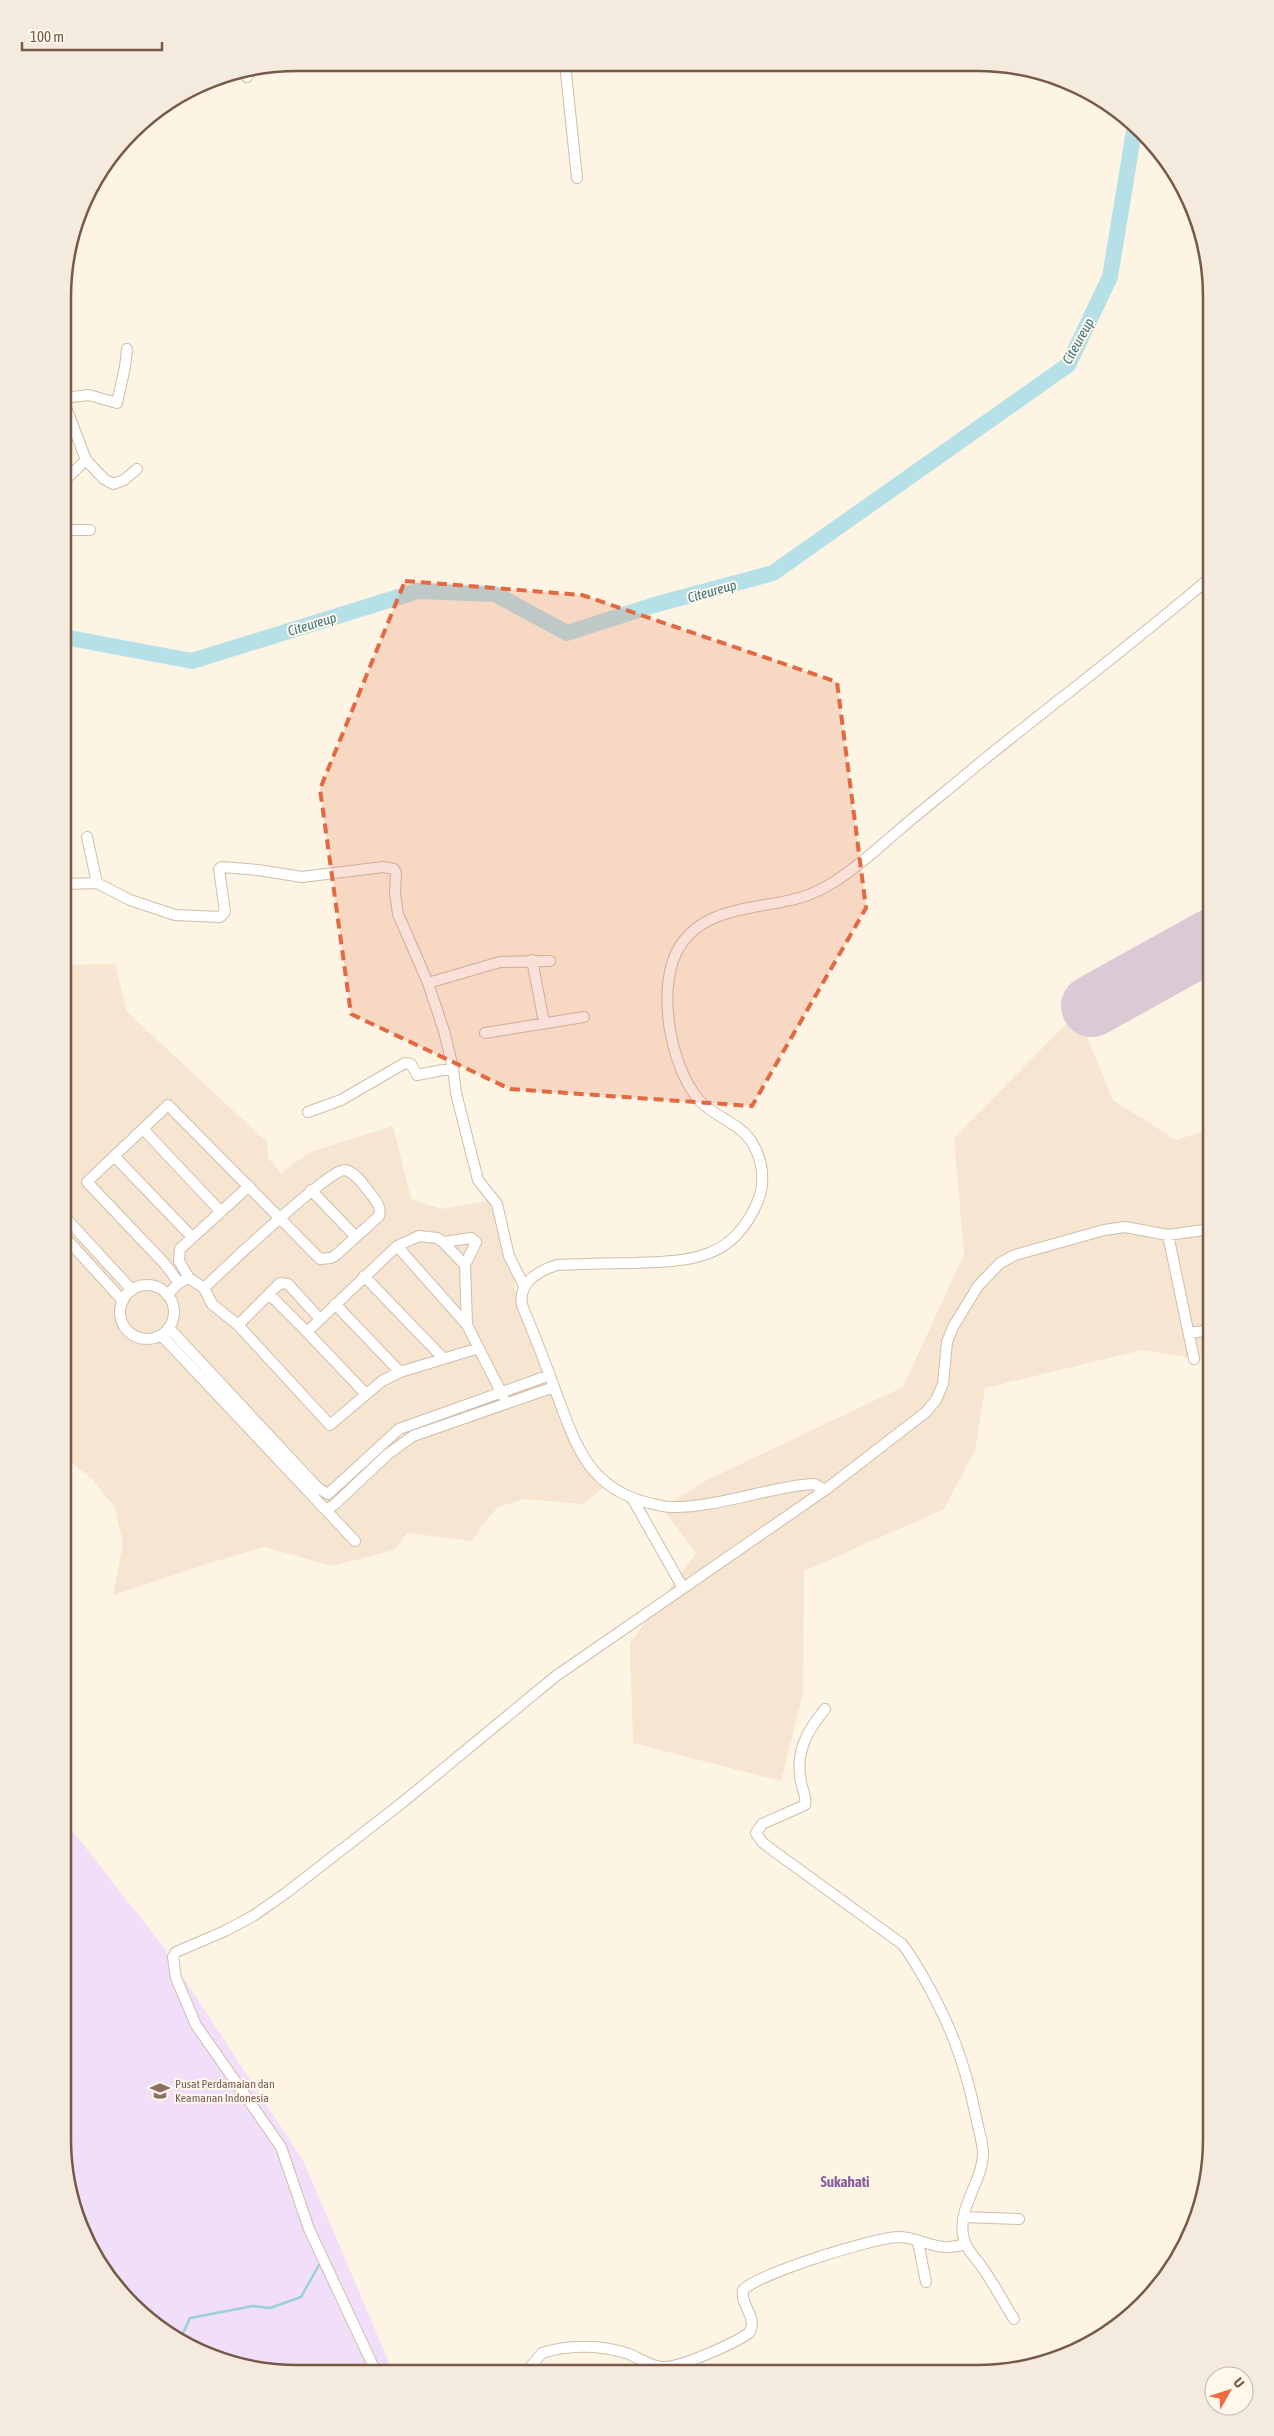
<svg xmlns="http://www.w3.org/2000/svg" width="1274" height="2436" viewBox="0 0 1274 2436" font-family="'Asap Condensed',sans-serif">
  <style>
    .residential { fill: #f6e5d1 }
    .education { fill: #f1dffa }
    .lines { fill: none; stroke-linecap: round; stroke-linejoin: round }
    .stream { stroke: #9cd0db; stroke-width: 2.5 }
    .river { stroke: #b6e0e8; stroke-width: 16 }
    .runway { stroke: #dacad6; stroke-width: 62 }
    .minor-casing { stroke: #d1bdab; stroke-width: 12 }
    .minor { stroke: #fff; stroke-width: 10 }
    .marked { fill: #e26942; fill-opacity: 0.2; stroke: #e26942; stroke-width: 4; stroke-dasharray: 10 6; stroke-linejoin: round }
    .labels { text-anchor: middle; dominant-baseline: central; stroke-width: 4; stroke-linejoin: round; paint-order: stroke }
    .education-label { font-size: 12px; fill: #785e54; stroke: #fff7ea; text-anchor: start }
    .water-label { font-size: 14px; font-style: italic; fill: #3d7784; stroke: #fff7ea }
    .quarter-label { font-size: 15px; font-weight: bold; fill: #89629b; stroke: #fff7ea }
    .rim { fill: none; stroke: #775947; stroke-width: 2.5 }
  </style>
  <rect width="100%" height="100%" fill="#fdf4e3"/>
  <path class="residential" d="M115,964l12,48 140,130 1,16 13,15 29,-21 83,-26 18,73 30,10 56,-10 16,67 2,23 44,131 16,29 28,39 -20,16 -58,-5 -27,8 -16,18 -10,16 -65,-8 -13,17 -62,16 -67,-19 -59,17 -93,31 10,-51 -8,-37 -22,-27 -30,-25 1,-490z
    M1077,1013l36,87 63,40 35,-11v232l-69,-11 -157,38 -10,62 -31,59 -140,62 -1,122 -22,88 -148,-38 -3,-100 66,-90 -34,-45 45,-28 196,-93 61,-133 -10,-116z"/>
  <path class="education" d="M63,1819l97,123 144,220 89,210 -126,-1 -73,-22 -51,-34 -41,-46 -27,-55 -12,-76z"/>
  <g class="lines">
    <path class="stream" d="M180,2340l10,-22 63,-12 17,2 31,-11 18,-32"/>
    <path class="river" d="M64,637l128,24 226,-70 77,3 72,39 87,-28 119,-32 295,-208 42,-88 25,-152"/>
    <path class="runway" d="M1092,1006l119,-66"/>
    <defs>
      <path id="minor" d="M565,64l12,114
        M247,77l3,-5
        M64,398l25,-3 28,8 8,-36 2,-18
        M86,460l18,19 9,5 11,-4 13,-11
        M64,481l22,-21 -22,-58
        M64,530h26
        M87,837l10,46
        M64,884l33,-1 33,17 45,15 45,2 5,-5 -6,-43 3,-2 36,3 44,7 81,-10 11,2 2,4 -1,20 3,21 30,69 16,48 9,37 3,25 22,87 19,24 12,52 15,30
        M532,960l12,62
        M428,983l72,-21 50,-1
        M485,1033l99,-16
        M308,1112l33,-12 64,-37 6,1 6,11 36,-7
        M143,1129l78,83
        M115,1157l77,80
        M311,1190l45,47
        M63,1215l69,75
        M63,1235l60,66
        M1168,1235l26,124
        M443,1242l22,23
        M397,1246l70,79
        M364,1276l79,82
        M189,1278l-10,-17 1,-12 69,-63
        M179,1283l-14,-19 -78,-82 81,-77 152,154 11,-1 5,-3 43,-39c3,-9 -4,-17 -9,-23 -6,-8 -15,-21 -25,-23 -14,-3 -124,102 -141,118
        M120 1312a27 27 0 1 1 54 0a27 27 0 1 1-54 0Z
        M269,1294l11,-11 8,1 32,35
        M167,1295l12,-12 10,-5 15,10 8,16 26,21 92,100 52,-44 18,-9 79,-24
        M335,1304l65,68
        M238,1325l31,-31 38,38 90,-86 22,-10 18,2 6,4 28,-4 5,4 -11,23 2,60 36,71
        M169,1328l149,160 10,6 71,-65 151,-54
        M307,1332l58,61
        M1189,1333l22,-3
        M161,1335l163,173h5l5,-3 54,-51 25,-18 141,-49
        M825,1490l-11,-6 -12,1c-41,5 -90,23 -131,22 -8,0 -17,-3 -26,-5 -60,-16 -71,-63 -91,-115 -10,-28 -21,-55 -32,-82 -4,-22 16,-34 35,-40 26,-1 52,-2 77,-2 55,-2 98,-2 123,-60 9,-20 6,-44 -6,-62 -12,-18 -36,-24 -51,-40 -30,-33 -45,-116 -20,-155 24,-38 73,-37 111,-46 16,-3 30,-10 43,-18 24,-15 44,-34 65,-52 27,-23 55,-45 82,-68 77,-62 155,-121 230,-185
        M632,1498l51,90
        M324,1508l31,33
        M825,1709c-18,22 -30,43 -24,73 1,7 6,15 4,23l-43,19 -6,9 6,9 13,10 127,92c8,10 13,19 19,29 28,48 44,89 55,144 2,11 6,23 7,34 1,29 -25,55 -20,84 2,14 14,24 21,35 11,16 20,33 30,49
        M964,2217l55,2
        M918,2242l8,40
        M376,2372l-67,-143 -28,-82 -85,-122 -20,-47 -3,-21 3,-5 49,-21 28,-15 33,-23 117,-91 153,-126 269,-186 101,-78 10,-12 7,-16 4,-42 6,-15 25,-41 22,-23 15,-8 89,-25 21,-3 43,8 43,-6
        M526,2372l16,-19c27,-9 61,-8 87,1 10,4 24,14 35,13 18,0 71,-24 85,-34 10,-15 -9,-27 -6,-43 17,-17 130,-52 155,-53 24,0 40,17 67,7"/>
    </defs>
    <use href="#minor" class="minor-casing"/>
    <use href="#minor" class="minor"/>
  </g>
  <path class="marked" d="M405,581l177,14 255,87 29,226 -114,198 -242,-17 -159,-75 -31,-225z"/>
  <defs>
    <symbol id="university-bare" viewBox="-9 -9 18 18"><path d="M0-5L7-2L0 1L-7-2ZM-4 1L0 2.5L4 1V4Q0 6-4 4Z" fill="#8d6e63" stroke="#fff7ea" stroke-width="2.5" paint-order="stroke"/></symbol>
  </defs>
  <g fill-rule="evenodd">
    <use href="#university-bare" x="146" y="2077" width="28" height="28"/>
  </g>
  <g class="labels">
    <g class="education-label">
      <text x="175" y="2084">Pusat Perdamaian dan<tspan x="175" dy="14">Keamanan Indonesia</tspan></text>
    </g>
    <g class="water-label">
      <text transform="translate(1078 341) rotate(-61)">Citeureup</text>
      <text transform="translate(712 591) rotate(-16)">Citeureup</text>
      <text transform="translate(312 624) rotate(-17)">Citeureup</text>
    </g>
    <g class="quarter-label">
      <text x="845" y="2181">Sukahati</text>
    </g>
  </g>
  <path d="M0 0H1274V2436H0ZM297 71H977A226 226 0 0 1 1203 297V2139A226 226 0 0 1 977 2365H297A226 226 0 0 1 71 2139V297A226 226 0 0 1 297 71Z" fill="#f4eadd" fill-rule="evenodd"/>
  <path class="rim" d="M297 71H977A226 226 0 0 1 1203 297V2139A226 226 0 0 1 977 2365H297A226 226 0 0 1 71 2139V297A226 226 0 0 1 297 71Z"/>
  <g transform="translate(1229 2391) rotate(50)"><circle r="24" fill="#fff7ea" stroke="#c9b8a9"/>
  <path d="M0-4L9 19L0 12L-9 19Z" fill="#ee6b41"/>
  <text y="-8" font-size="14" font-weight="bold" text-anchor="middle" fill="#775947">U</text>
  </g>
  <path d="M22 42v8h140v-8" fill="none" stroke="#775947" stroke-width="2.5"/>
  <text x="30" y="42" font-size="15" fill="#775947" stroke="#fff7ea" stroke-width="4" paint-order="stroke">100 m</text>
</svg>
